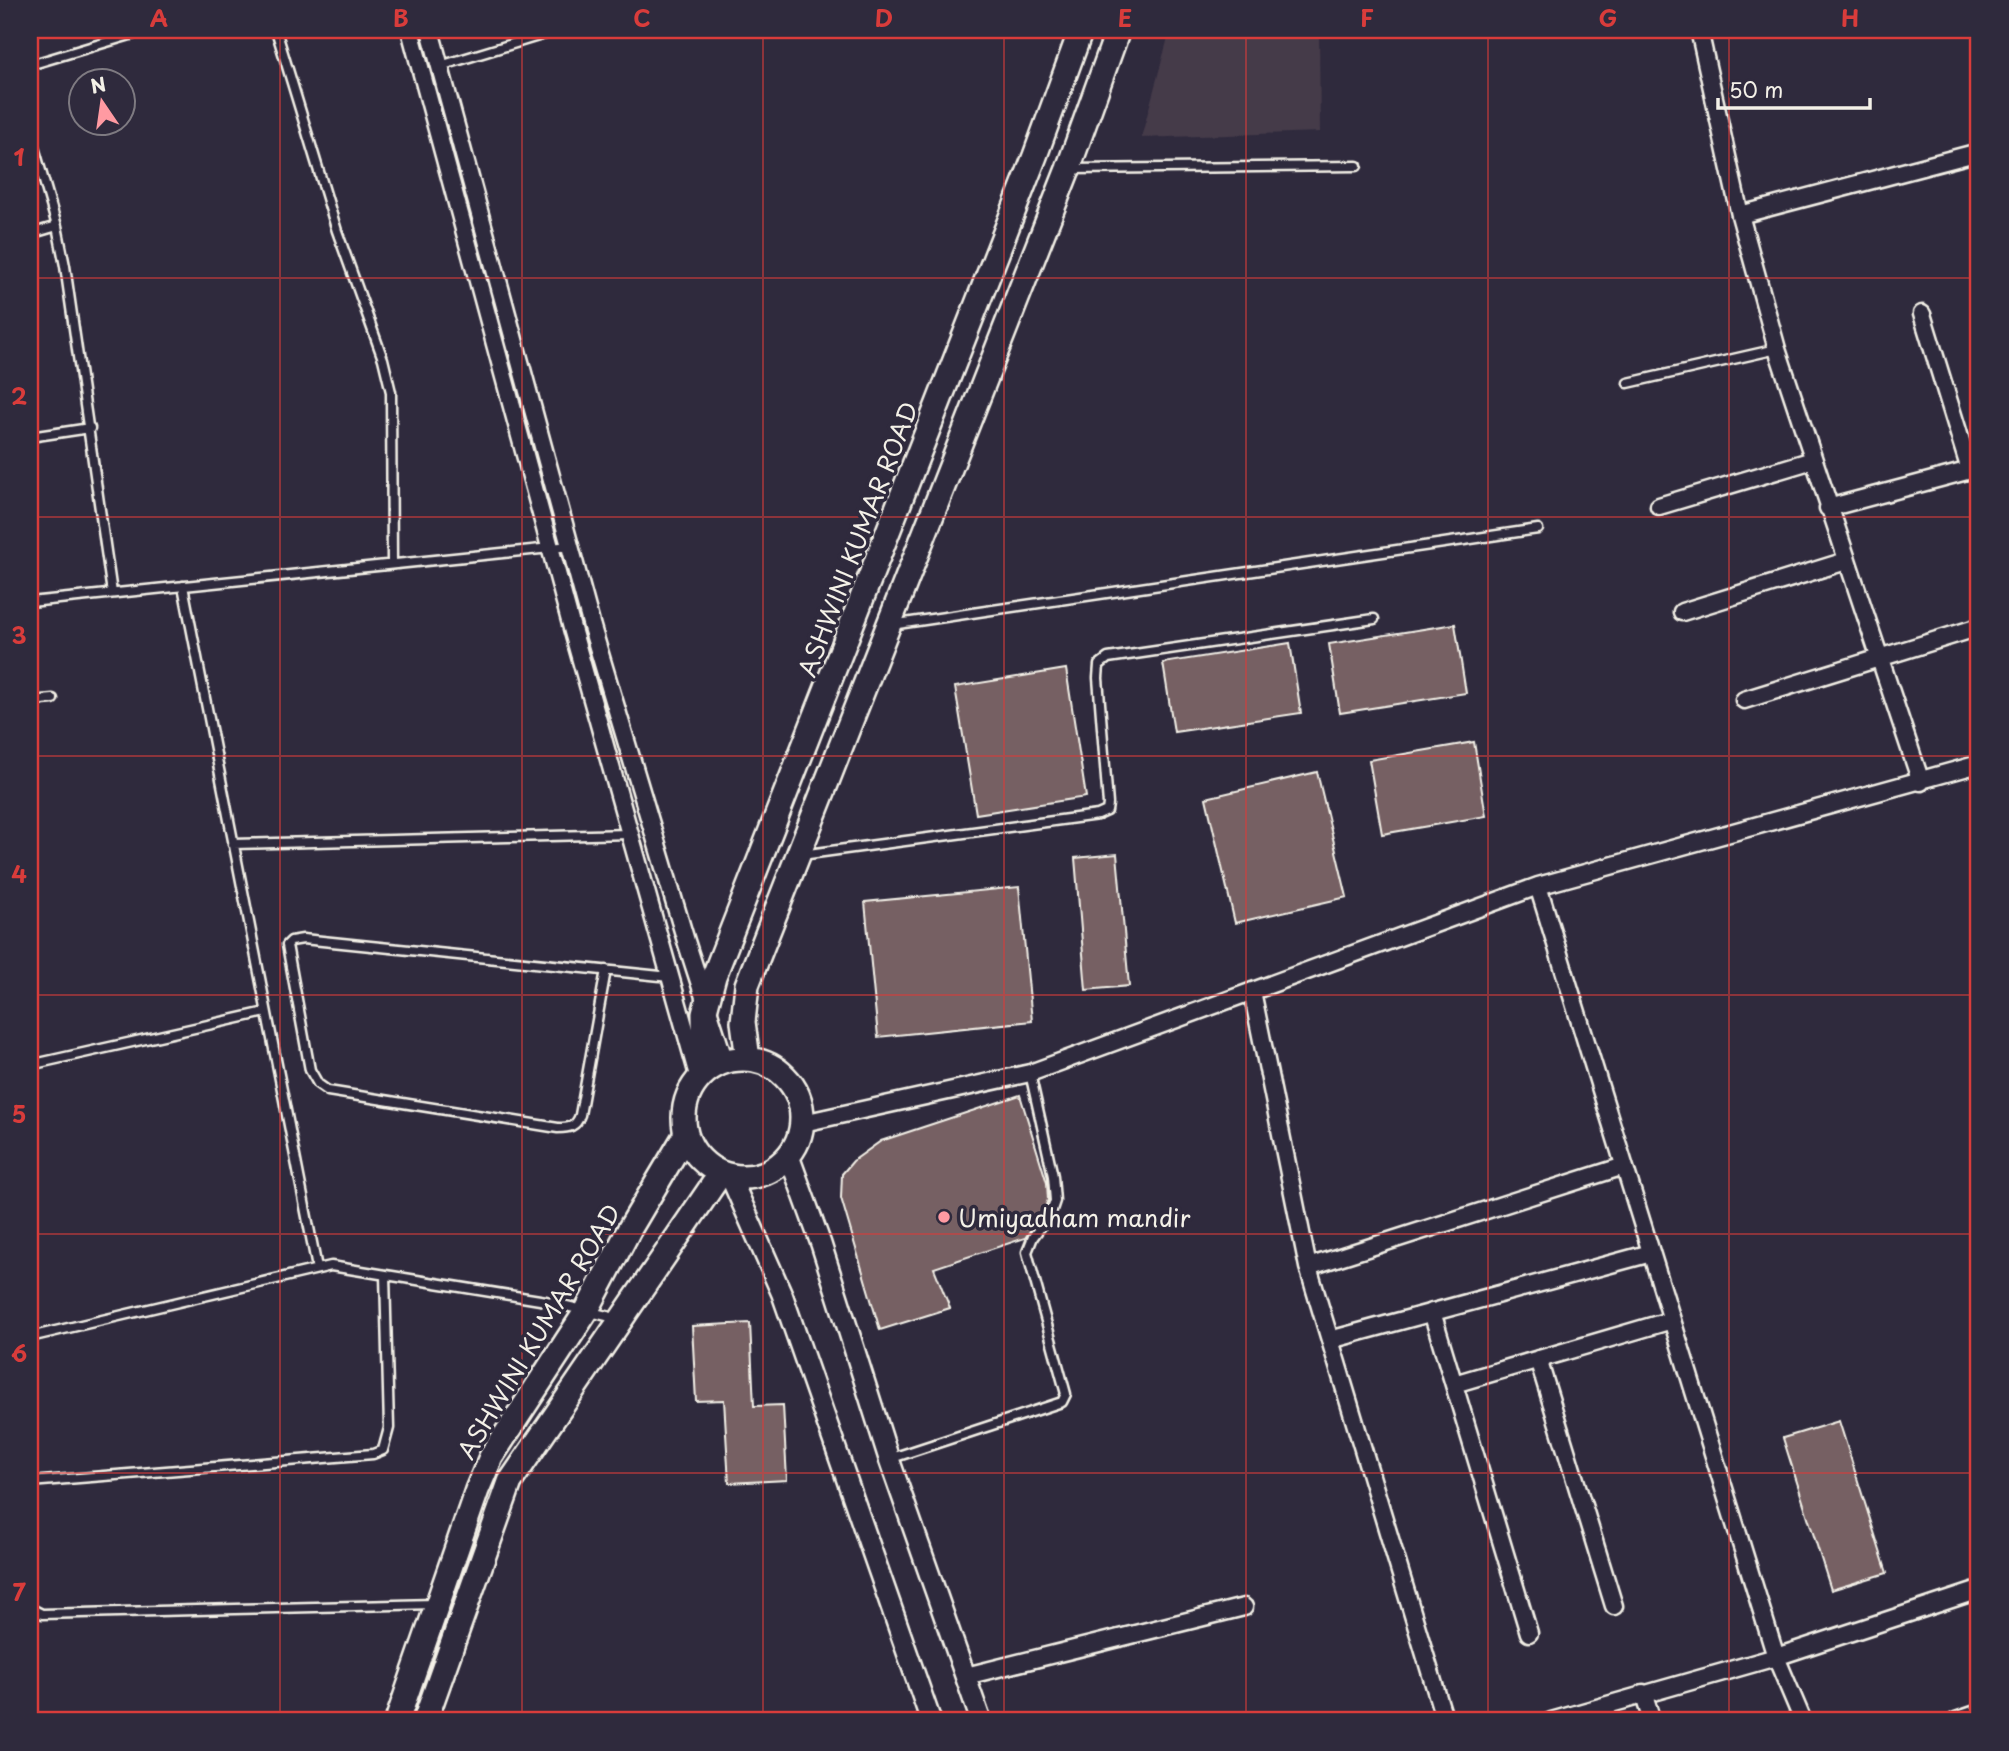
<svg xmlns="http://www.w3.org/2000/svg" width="2009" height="1751" viewBox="0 0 2009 1751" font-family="'Playpen Sans',sans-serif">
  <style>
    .built { fill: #443a49 }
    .building { fill: #766064; stroke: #f4f1e8; stroke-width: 2 }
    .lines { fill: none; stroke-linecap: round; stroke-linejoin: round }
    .service-casing { stroke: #f4f1e8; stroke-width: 13 }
    .minor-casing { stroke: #f4f1e8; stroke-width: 21 }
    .tertiary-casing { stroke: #f4f1e8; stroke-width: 24 }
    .secondary-casing { stroke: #f4f1e8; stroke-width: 28 }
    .service { stroke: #2f2a3d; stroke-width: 8 }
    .minor { stroke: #2f2a3d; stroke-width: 16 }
    .tertiary { stroke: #2f2a3d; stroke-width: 19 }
    .secondary { stroke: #2f2a3d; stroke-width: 23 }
    .grid { fill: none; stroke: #d93c3b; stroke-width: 2; stroke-opacity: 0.55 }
    .poi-dot { fill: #ff9aa2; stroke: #2f2a3d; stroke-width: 2.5 }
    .labels { text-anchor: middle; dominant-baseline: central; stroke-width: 7; stroke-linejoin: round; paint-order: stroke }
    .street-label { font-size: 24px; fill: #f4f1e8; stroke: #2f2a3d }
    .poi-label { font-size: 24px; fill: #f4f1e8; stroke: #2f2a3d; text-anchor: start }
    .neatline { fill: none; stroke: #d93c3b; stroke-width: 2.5 }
    .grid-label { font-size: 23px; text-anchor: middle; font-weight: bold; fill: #d93c3b }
  </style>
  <rect width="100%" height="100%" fill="#2f2a3d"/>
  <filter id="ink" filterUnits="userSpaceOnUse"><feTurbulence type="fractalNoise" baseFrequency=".0143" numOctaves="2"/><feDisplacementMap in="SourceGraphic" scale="14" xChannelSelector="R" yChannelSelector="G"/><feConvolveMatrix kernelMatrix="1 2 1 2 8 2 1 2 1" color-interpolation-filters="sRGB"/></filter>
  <g filter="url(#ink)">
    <path class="built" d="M1170,30h149l1,102 -179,6z"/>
    <path class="building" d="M1455,624l11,69 -126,20 -11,-69z
      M1290,643l11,70 -127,19 -11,-69z
      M1066,669l20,128 -110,17 -21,-127z
      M1474,742l12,74 -104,18 -13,-74z
      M1317,772l30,125 -112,26 -29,-125z
      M1117,854l12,132 -43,4 -11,-132z
      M1019,887l13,134 -154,16 -13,-135z
      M1020,1095l27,88 1,17 -6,14 -17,24 -91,30 16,40 -70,22 -39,-132 1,-24 11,-13 28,-20z
      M750,1323l4,83 29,-1 4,75 -58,3 -5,-83 -28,1 -4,-75z
      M1839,1421l48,152 -56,17 -48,-152z"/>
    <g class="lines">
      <defs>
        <path id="service" d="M276,30l61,201 46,128 8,33 1,172
          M30,65l117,-35
          M440,66l118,-36
          M30,133l27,93 8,40 47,327
          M1071,169l286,-3
          M30,234l27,-8
          M1628,383l149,-34
          M30,437l60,-9
          M183,586l134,682
          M30,602l540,-56
          M891,625l647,-96
          M30,701l23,-2
          M233,844l397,-10
          M801,855l297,-40 9,-4 1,-7 -10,-126 1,-13 9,-7 266,-39
          M606,970l-26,145c-4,12 -11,13 -22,13l-230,-37 -10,-7 -8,-14 -23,-125 4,-4 12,-2 367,38
          M30,1065l236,-53
          M30,1337l301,-71 215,35 73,18
          M889,1459l173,-57 4,-8 -39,-142 6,-15 18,-24 4,-12 -2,-25 -23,-103
          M30,1482l343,-28 10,-4 6,-22 -4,-153
          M30,1608l12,6 392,-10"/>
        <path id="minor" d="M410,30l163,602 126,447
          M430,30l162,597 94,314 39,121
          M1699,30l41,185 37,134 144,433
          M1740,215l239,-63
          M1922,314l48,156
          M1659,506l154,-46
          M1828,508l150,-40
          M1682,612l164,-51
          M1744,700l235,-73
          M1538,886l238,771 27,64
          M1252,991l56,276
          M803,1123l227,-50 508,-187 441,-122
          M1432,1312l97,321
          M1330,1340l321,-87
          M1538,1359l76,247
          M1454,1384l218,-64
          M966,1676l278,-69
          M1643,1693l9,28
          M1445,1721l-137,-454 316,-101
          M1551,1721l225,-64 203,-67
          M1956,1721l23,-8"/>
        <path id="tertiary" d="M789,1156l32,88 68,215 92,262
          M730,1176l52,118 149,427"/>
        <path id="secondary" d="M684 1118a59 59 0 1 1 118 0a59 59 0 1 1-118 0Z
          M748,1059l-5,-37 4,-37 321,-816 50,-139
          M705,1072l-1,-58 10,-38 321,-820 46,-126
          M397,1721l80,-231 14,-33 96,-147 42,-80 57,-96
          M425,1721l85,-239 211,-309"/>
      </defs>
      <use href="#service" class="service-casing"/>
      <use href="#minor" class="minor-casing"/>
      <use href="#tertiary" class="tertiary-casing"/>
      <use href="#secondary" class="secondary-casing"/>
      <use href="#service" class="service"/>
      <use href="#minor" class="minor"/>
      <use href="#tertiary" class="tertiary"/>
      <use href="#secondary" class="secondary"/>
    </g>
  </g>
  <path class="grid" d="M280,30v1691M522,30v1691M763,30v1691M1004,30v1691M1246,30v1691M1488,30v1691M1729,30v1691M30,278h1949M30,517h1949M30,756h1949M30,995h1949M30,1234h1949M30,1473h1949"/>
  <circle class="poi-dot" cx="944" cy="1217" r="7"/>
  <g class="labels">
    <g class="street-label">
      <text transform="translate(857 539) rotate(-69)">ASHWINI KUMAR ROAD</text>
      <text transform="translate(538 1331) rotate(-59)">ASHWINI KUMAR ROAD</text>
    </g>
    <g class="poi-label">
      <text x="958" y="1217">Umiyadham mandir</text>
    </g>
  </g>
  <rect width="2009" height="1751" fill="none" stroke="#2f2a3d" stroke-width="77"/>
  <g transform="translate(102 102) rotate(347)"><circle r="33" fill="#2f2a3d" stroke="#7e7a81" stroke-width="2"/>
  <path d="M0-5L12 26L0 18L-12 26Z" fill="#ff9aa2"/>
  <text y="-10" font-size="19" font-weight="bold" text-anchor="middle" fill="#f4f1e8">N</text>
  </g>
  <path d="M1718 98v10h152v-10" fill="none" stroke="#f4f1e8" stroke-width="3.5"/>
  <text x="1729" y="98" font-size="21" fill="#f4f1e8" stroke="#2f2a3d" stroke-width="5" paint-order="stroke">50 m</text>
  <rect x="38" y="38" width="1932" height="1674" class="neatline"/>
  <g class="grid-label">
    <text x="159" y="27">A</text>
    <text x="401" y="27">B</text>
    <text x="642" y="27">C</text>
    <text x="884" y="27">D</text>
    <text x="1125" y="27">E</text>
    <text x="1367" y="27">F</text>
    <text x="1608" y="27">G</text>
    <text x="1850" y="27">H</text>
    <text x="19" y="166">1</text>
    <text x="19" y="405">2</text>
    <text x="19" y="644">3</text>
    <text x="19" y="883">4</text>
    <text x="19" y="1123">5</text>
    <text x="19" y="1362">6</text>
    <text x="19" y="1601">7</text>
  </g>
</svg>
